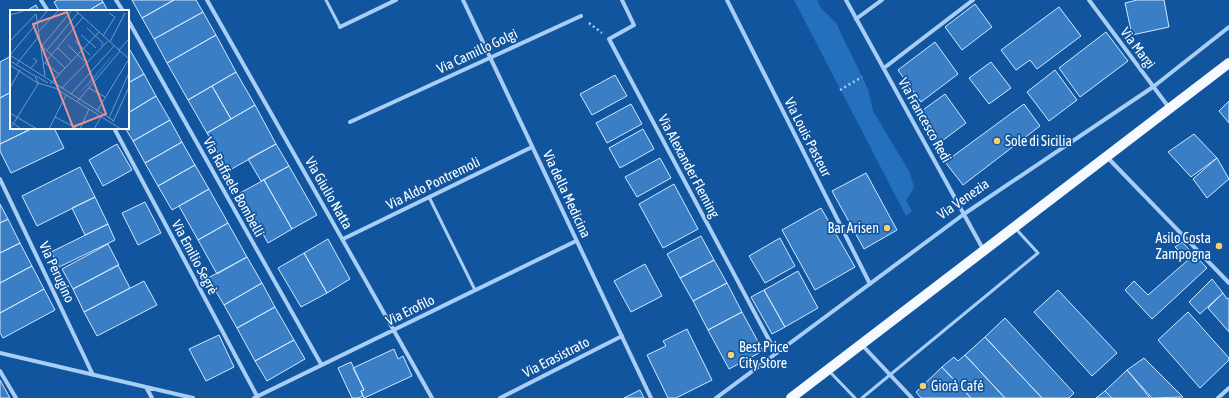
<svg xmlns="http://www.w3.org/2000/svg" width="1229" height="398" viewBox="0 0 1229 398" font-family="'Asap Condensed',sans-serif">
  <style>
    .green { fill: #2470bd }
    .building { fill: #3a7fc6; stroke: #d1e7fe }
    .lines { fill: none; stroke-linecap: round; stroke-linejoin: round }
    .path { stroke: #a8cef5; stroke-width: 2.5; stroke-dasharray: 2 3; stroke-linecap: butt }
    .service { stroke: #a8cef5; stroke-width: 3 }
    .minor { stroke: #a8cef5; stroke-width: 4 }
    .primary { stroke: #f6faff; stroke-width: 10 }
    .poi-dot { fill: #ffce6c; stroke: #11559f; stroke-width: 1.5 }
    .labels { text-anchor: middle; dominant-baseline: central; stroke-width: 3.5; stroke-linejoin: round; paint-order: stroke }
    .street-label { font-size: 14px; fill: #fff; stroke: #11559f }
    .poi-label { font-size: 14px; fill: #fff; stroke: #11559f; text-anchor: start }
    .inset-road { fill: none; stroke: #7099c5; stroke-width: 1 }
    .view { fill: #ea9494; fill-opacity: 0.15; stroke: #ea9494; stroke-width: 2 }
    .inset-edge { fill: none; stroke: #fff; stroke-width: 2 }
  </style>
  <rect width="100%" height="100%" fill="#11559f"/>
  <path class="green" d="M794,0h23l4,8 15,15 32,66 5,22 37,62 4,14 -8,14 6,10 -6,5z"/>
  <path class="building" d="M57,0h45l1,2 -15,9h-29l-5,-9z
    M132,0h42l-32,18z
    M174,0h22l7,12 -49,27 -12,-21z
    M1137,0h27l5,27 -37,8 -7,-32z
    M103,2l5,9h-20z
    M975,4l17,23 -30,23 -17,-23z
    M36,5l3,6h-13z
    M1059,7l22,29 -44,33 -7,-9 -14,10 -15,-20z
    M203,12l13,23 -49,28 -13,-24z
    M1106,32l22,29 -48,36 -21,-29z
    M216,35l20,37 -48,28 -21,-37z
    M935,42l23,32 -37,28 -23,-32z
    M130,50l14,24 -16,9v-32z
    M11,56v36l-11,6v-36z
    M991,62l20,26 -22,16 -20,-26z
    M1055,70l22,30 -28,21 -22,-29z
    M236,72l19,33 -24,14 -19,-33z
    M144,74l12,22 -28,17v-30z
    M615,75l12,21 -35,19 -12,-21z
    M212,86l19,33 -24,14 -19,-33z
    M11,92v36h22l-33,16v-46z
    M945,94l21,29 -28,21 -22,-29z
    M156,96l14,24 -37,21 -8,-13h3v-15z
    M1229,101v22l-10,-12z
    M631,104l11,20 -35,19 -11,-20z
    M1024,104l16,22 -77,59 -18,-23z
    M255,105l21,39 -48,27 -21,-38z
    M170,120l12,22 -37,21 -12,-22z
    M33,128h21l10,20 -53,25 -11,-22v-7z
    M643,129l11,20 -34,19 -11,-20z
    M1194,134l23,24 -26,19 -23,-25z
    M182,142l13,23 -37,21 -13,-23z
    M117,144l15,26 -29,16 -14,-26z
    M276,144l13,22 -28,15 -13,-22z
    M660,158l11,20 -34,19 -12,-20z
    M1217,158l12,21 -22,19 -14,-19z
    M195,165l14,24 -37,21 -14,-24z
    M289,166l28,49 -25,14 -28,-49z
    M80,167l15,30 -58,29 -15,-30z
    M866,173l31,57 -33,19 -32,-58z
    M264,180l28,49 -24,14 -28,-50z
    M674,184l24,45 -35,19 -24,-44z
    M209,189l19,34 -30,17 -19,-34z
    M95,197l13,27 -23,11 -13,-27z
    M145,202l16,31 -23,12 -16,-32z
    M0,204l8,15 -8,4z
    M821,208l34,59 -40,23 -33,-60z
    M8,219l12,24 -20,10v-30z
    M228,223l19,34 -30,17 -19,-34z
    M108,224l7,16 -56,27 -8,-15z
    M701,236l13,24 -34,18 -13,-24z
    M780,238l15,28 -30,17 -16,-27z
    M328,239l22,40 -23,14 -23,-40z
    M1182,242l25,26 -55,51 -27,-29 9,-9 14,14 40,-35 -13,-13z
    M20,243l12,23 -32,17v-30z
    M108,244l11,21 -46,24 -11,-20z
    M304,253l23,40 -26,14 -23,-39z
    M247,257l15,26 -38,22 -16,-27z
    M714,260l13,23 -34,18 -13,-23z
    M645,264l17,32 -31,16 -17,-31z
    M118,265l12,23 -46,24 -11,-23z
    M32,266l12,23 -44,24v-30z
    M798,271l20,37 -33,19 -21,-37z
    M1212,279l11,14 -23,21 -11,-12z
    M144,281l13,24 -60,31 -13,-24z
    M262,283l13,24 -38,21 -13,-23z
    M727,283l15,29 -34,18 -15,-29z
    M44,289l11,21 -52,28 -3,-5v-20z
    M764,290l21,37 -13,7 -21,-37z
    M1058,290l59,63 -25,23 -58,-64z
    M1223,293l4,6 2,-1v34l-21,-24z
    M275,307l19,33 -39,21 -18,-33z
    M742,312l21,39 -34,18 -21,-39z
    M1188,312l41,46v2l-29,28 -42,-48z
    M1005,318l69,75 -5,5h-27l-57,-61z
    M687,329l25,51 -36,18h-8l-21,-43 19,-9 -3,-5z
    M219,335l15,32 -28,14 -17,-32z
    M985,337l25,27 32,34h-37l-40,-43z
    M294,340l11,19 -38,22 -12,-20z
    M394,349l4,10 5,-3 9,20 -48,22 -3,-7 3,-1 -11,-22z
    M965,355l40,43h-34l-29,-31 12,-10 4,4z
    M1144,358l39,39 -31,1 -25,-28z
    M351,362l13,28 -3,1 2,5 -5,2h-6l-14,-30z
    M942,367l29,31h-50l-5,-6z
    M1127,370l23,28h-38l-7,-7z
    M0,380l10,18h-10z
    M640,390l4,8h-20z
    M1105,391l7,7h-16z"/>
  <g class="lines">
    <path class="path" d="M589,23l13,10
      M840,90l22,-13"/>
    <path class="service" d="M326,0l14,27
      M429,197l46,93
      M830,372l25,26
      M862,398l176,-145 -22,-24"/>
    <path class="minor" d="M41,0l7,11
      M116,0l7,11
      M207,0l225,398
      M463,0l188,398
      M622,0l12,25 -25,14 167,314
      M727,0l143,284
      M846,0l137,249
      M1089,0l81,109
      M856,19l26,-19
      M128,20l193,344
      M340,27l56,-27
      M884,68l89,-68
      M350,122l231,-106
      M114,128l143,268
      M1107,157l122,126
      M0,179l93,196
      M343,239l189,-92
      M862,345l50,53
      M0,353l193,45
      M0,371l16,27
      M146,387l6,11
      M254,398l322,-157
      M500,398l122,-62
      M716,398l248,-184 189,-127 76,-60
      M1218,398l11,-10"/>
    <path class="primary" d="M791,398l438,-335"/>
  </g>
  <g class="poi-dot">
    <circle cx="997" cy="141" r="4"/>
    <circle cx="887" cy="228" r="4"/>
    <circle cx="1219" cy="246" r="4"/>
    <circle cx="731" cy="355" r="4"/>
    <circle cx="923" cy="386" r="4"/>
  </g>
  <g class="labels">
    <g class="street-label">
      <text transform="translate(1138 48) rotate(53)">Via Margi</text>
      <text transform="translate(477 51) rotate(-25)">Via Camillo Golgi</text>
      <text transform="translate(925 120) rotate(61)">Via Francesco Redi</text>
      <text transform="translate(808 137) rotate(63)">Via Louis Pasteur</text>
      <text transform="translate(689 166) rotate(62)">Via Alexander Fleming</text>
      <text transform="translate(433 183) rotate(-26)">Via Aldo Pontremoli</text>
      <text transform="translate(234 187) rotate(61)">Via Raffaele Bombelli</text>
      <text transform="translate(329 193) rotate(60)">Via Giulio Natta</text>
      <text transform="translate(567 194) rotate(65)">Via della Medicina</text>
      <text transform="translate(963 199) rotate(-35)">Via Venezia</text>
      <text transform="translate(195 257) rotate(62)">Via Emilio Segrè</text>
      <text transform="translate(57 272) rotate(65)">Via Perugino</text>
      <text transform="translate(410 310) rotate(-26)">Via Erofilo</text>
      <text transform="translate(556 357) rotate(-27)">Via Erasistrato</text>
    </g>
    <g class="poi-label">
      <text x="1005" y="141">Sole di Sicilia</text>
      <text x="879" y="228" text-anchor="end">Bar Arisen</text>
      <text x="1211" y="238" text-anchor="end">Asilo Costa<tspan x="1211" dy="16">Zampogna</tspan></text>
      <text x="739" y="347">Best Price<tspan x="739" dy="16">City Store</tspan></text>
      <text x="931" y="386">Giorà Café</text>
    </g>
  </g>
  <g transform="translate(10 10)">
    <rect width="119" height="119" fill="#11559f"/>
    <path d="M107,40l-25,32 -14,12 34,-39z" fill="#2470bd"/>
    <path class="inset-road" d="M65,0l54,49M0,5l17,-5M77,18l16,15 -2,3M29,21l20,-21M71,25l15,13M93,26l12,-19 -6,-4M0,31l26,-27 9,62M65,31l15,14M100,32l15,-29M31,35l24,23M58,35l16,16M32,36l30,-36M48,38l13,13M37,40l31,-37M109,40l10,-11M0,45l104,66M0,45l38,-45M0,51l25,15 3,7 17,5 66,41M35,53l14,11M0,55l29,19M6,55l23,-29M33,55l40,-48M21,58l6,-7 -4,-3M26,66l12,7M40,74l49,-52M0,78l10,-18M52,78l46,-47M79,78l16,9M61,84l43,-48M67,92l43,-51M87,101l32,-52M0,103l27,16M45,107l23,12M99,108l20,-45M0,111l11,8M103,112l16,-35M0,119l28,-45M39,119l17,-34M70,119l9,-20M84,119l7,-12"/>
    <path class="view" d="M57,2l39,102 -33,13 -40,-103z"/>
    <rect width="119" height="119" class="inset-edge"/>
  </g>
</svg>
